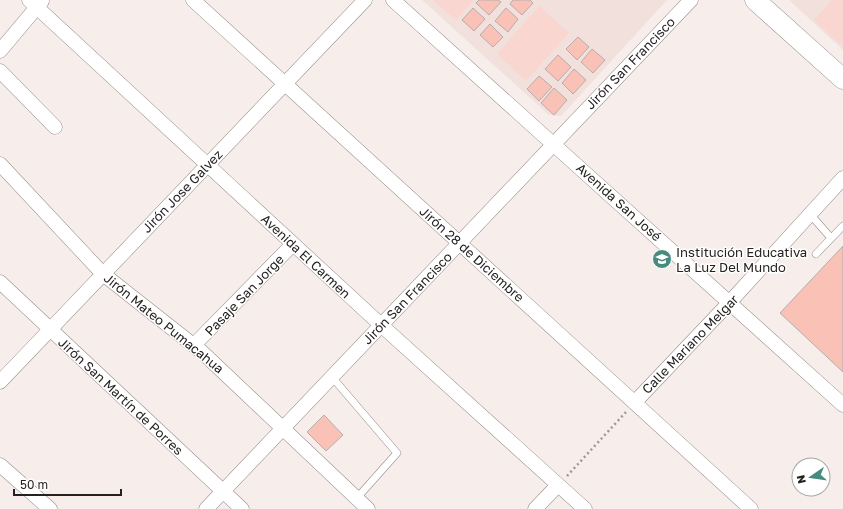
<svg xmlns="http://www.w3.org/2000/svg" width="843" height="509" viewBox="0 0 843 509" font-family="'Golos Text',sans-serif">
  <style>
    .built { fill: #f1e0dc }
    .green { fill: #f9d6cf }
    .building { fill: #fac2b7; stroke: #b5adab }
    .lines { fill: none; stroke-linecap: round; stroke-linejoin: round }
    .service-casing { stroke: #958c8b; stroke-width: 8 }
    .minor-casing { stroke: #958c8b; stroke-width: 15 }
    .secondary-casing { stroke: #958c8b; stroke-width: 21 }
    .path { stroke: #9e9795; stroke-width: 2.5; stroke-dasharray: 2 3; stroke-linecap: butt }
    .service { stroke: #fff; stroke-width: 7 }
    .minor { stroke: #fff; stroke-width: 14 }
    .secondary { stroke: #fff; stroke-width: 20 }
    .labels { text-anchor: middle; dominant-baseline: central; stroke-width: 3; stroke-linejoin: round; paint-order: stroke }
    .street-label { font-size: 13px; fill: #242120; stroke: #fff }
    .poi-label { font-size: 13px; fill: #242120; stroke: #fff; text-anchor: start }
  </style>
  <rect width="100%" height="100%" fill="#f7eeec"/>
  <path class="built" d="M422,0h245l-106,116 -12,-1z
    M789,0h54v50z"/>
  <path class="green" d="M433,0h41l-18,20z
    M832,0h11v41l-3,3 -26,-24z
    M539,6l30,27 -43,48 -29,-27z"/>
  <path class="building" d="M479,0h19l3,2 -12,13 -13,-12z
    M513,0h17l3,3 -11,12 -12,-11z
    M473,8l12,11 -11,12 -12,-11z
    M506,8l12,11 -10,13 -13,-11z
    M490,24l13,13 -10,10 -13,-12z
    M578,37l11,10 -12,13 -11,-11z
    M592,49l13,11 -12,13 -12,-11z
    M558,55l13,12 -13,14 -13,-12z
    M574,69l12,11 -13,14 -11,-11z
    M539,76l13,11 -13,14 -12,-12z
    M554,88l13,12 -13,15 -13,-12z
    M843,246v126l-63,-59z
    M324,415l19,20 -17,16 -19,-19z"/>
  <g class="lines">
    <defs>
      <path id="service" d="M810,214l21,24
        M816,254l27,-28
        M332,377l65,76 -40,45"/>
      <path id="minor" d="M29,0l352,325 204,184
        M193,0l558,509
        M393,0l450,405
        M0,51l42,-50
        M0,71l55,56
        M0,164l103,110 99,78 166,157
        M0,282l242,227
        M194,345l99,-101
        M0,382l365,-382
        M635,402l95,-100 113,-124
        M0,465l50,44
        M206,509l485,-509
        M535,509l23,-24"/>
      <path id="secondary" d="M755,0l88,79"/>
    </defs>
    <use href="#service" class="service-casing"/>
    <use href="#minor" class="minor-casing"/>
    <use href="#secondary" class="secondary-casing"/>
    <path class="path" d="M567,476l59,-64"/>
    <use href="#service" class="service"/>
    <use href="#minor" class="minor"/>
    <use href="#secondary" class="secondary"/>
  </g>
  <defs>
    <symbol id="school-disc" viewBox="-11 -11 22 22"><circle r="9.5" fill="#478a7e" stroke="#fff"/><path d="M0-5L7-2L0 1L-7-2ZM-4 1L0 2.5L4 1V4Q0 6-4 4Z" fill="#fff"/></symbol>
  </defs>
  <g fill-rule="evenodd">
    <use href="#school-disc" x="651" y="248" width="22" height="22"/>
  </g>
  <g class="labels">
    <g class="street-label">
      <text transform="translate(630 63) rotate(-46)">Jirón San Francisco</text>
      <text transform="translate(182 191) rotate(-46)">Jirón Jose Galvez</text>
      <text transform="translate(619 202) rotate(42)">Avenida San José</text>
      <text transform="translate(472 254) rotate(42)">Jirón 28 de Diciembre</text>
      <text transform="translate(306 256) rotate(43)">Avenida El Carmen</text>
      <text transform="translate(244 295) rotate(-46)">Pasaje San Jorge</text>
      <text transform="translate(407 298) rotate(-46)">Jirón San Francisco</text>
      <text transform="translate(164 323) rotate(39)">Jirón Mateo Pumacahua</text>
      <text transform="translate(690 344) rotate(-46)">Calle Mariano Melgar</text>
      <text transform="translate(121 396) rotate(43)">Jirón San Martín de Porres</text>
    </g>
    <g class="poi-label">
      <text x="676" y="252">Institución Educativa<tspan x="676" dy="15">La Luz Del Mundo</tspan></text>
    </g>
  </g>
  <g transform="translate(811 477) rotate(257)"><circle r="19" fill="#ffffff" stroke="#a7a6a6"/>
  <path d="M0-3L7 15L0 10L-7 15Z" fill="#478a7e"/>
  <text y="-6" font-size="11" font-weight="bold" text-anchor="middle" fill="#242120">N</text>
  </g>
  <path d="M14 489v6h107v-6" fill="none" stroke="#242120" stroke-width="2"/>
  <text x="20" y="489" font-size="12" fill="#242120" stroke="#ffffff" stroke-width="3" paint-order="stroke">50 m</text>
</svg>
